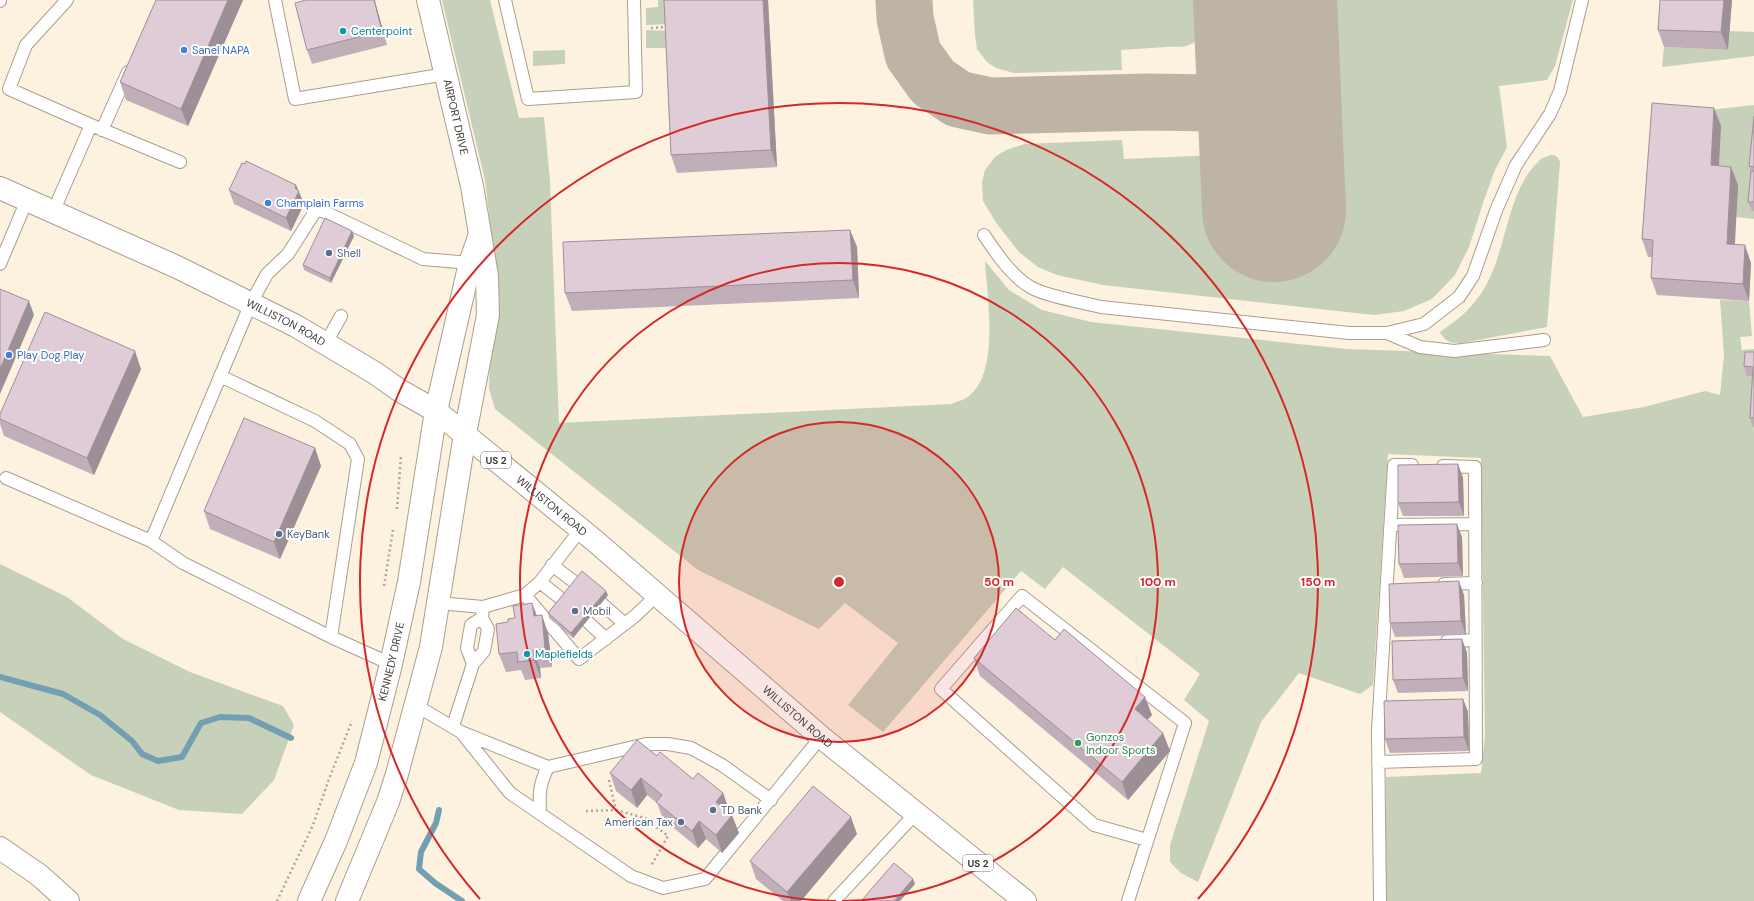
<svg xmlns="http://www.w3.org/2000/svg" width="1754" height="901" viewBox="0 0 1754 901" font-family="'DM Sans',sans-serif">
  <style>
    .green { fill: #c7d0b9 }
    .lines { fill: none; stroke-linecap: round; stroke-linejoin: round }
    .stream { stroke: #739fb3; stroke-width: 6 }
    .taxiway { stroke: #bdb4a6; stroke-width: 57 }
    .runway { stroke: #bdb4a6; stroke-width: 144 }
    .service-casing { stroke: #aa9e8f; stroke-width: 14 }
    .minor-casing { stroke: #aa9e8f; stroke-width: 24 }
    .secondary-casing { stroke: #aa9e8f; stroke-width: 24 }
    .primary-casing { stroke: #aa9e8f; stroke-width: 24 }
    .path { stroke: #afa69a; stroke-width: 2.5; stroke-dasharray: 2 3; stroke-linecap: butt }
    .service { stroke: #fff; stroke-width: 12 }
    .minor { stroke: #fff; stroke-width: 22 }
    .secondary { stroke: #fff; stroke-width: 22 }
    .primary { stroke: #fff; stroke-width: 22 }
    .wall { fill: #c0afb8 }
    .shaded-wall { fill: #9c8f96 }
    .building { fill: #dfccd6; stroke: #9c8f96 }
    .ring { fill: none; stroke: #d62828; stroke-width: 2 }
    .culture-dot { fill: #0f9aa8; stroke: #fff; stroke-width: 1.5 }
    .shop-dot { fill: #3f7fe0; stroke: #fff; stroke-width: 1.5 }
    .service-dot { fill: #5c6f8a; stroke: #fff; stroke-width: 1.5 }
    .leisure-dot { fill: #2e9e5b; stroke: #fff; stroke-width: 1.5 }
    .labels { text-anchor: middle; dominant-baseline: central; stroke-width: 4; stroke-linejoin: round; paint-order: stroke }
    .shield { fill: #fff; stroke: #797571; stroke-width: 1 }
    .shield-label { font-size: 10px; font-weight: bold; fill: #3f3a34 }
    .culture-label { font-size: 11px; fill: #0d838f; stroke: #fff; text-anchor: start }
    .shop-label { font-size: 11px; fill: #366cbe; stroke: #fff; text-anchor: start }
    .street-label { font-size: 11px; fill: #3f3a34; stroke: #fff }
    .service-label { font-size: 11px; fill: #4e5e75; stroke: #fff; text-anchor: start }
    .leisure-label { font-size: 11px; fill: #27864d; stroke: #fff; text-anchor: start }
    .centre { fill: #d62828; stroke: #fff; stroke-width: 2 }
    .ring-label { font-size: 12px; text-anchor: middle; font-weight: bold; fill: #d62828; stroke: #fff; stroke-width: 4; stroke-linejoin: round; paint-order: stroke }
  </style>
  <rect width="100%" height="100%" fill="#fdf1e0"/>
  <path class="green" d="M442,0h48l29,118 25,-1 6,64 9,242 393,-19c5,-3 13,-4 17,-8 31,-24 18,-100 16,-135l24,29 33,20 49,12 256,27 203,7 33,61 61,-10 61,-16 15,4 4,-40 -4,-55 29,1 3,35 -12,1 2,13 12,-1v12l-7,14 7,1v525h-368v-124l95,-4 4,-37 -4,-278 -93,-4 -15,231 -13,9 -61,-21 -38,49 -63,160 -17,-9 -11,-11v-17l39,-124 -25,-21 16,-26 -137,-107 -18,22 -24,-18 -138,161 -35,-27 50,-62 -53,-40 -26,26 -121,-59 -203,-161 -6,-20 1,-40 7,-65 -12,-104z
    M658,0h11l1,24 -24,1v-17l12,-1z
    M973,0h237c0,16 -3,39 -21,45 -7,3 -17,1 -24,2 -15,1 -29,2 -44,3l1,20 -108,3 -18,-5 -9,-6 -10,-13 -2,-14z
    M1321,0h252l-18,66 -8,14 -48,6 8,61 -12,23 -10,27 -16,50 -14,28 -23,24 -28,12 -30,4 -271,-30 -46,-10 -19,-8 -19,-15 -22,-28 -14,-23 -1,-19 3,-12 10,-13 11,-7 19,-6 97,-4 2,19 92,-4 1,59 112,-7z
    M646,30l25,1 1,17h-26z
    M1730,31l24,1v24l-92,11 2,-20 64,3z
    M565,50v14l-32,2v-15z
    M1754,105v80l-2,26h2v8l-18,-2 -78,-101z
    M1551,155c5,0 7,2 9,7l-13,165 -85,16c-11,0 -16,0 -22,-11 20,-14 32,-23 45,-45 22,-37 22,-96 53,-125 3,-4 9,-6 13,-7z
    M0,564l67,33 56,42 67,33 93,34 11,19 -20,55 -32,34 -63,-4 -88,-35 -91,-63z"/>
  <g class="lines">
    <path class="stream" d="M0,677l63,17 37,21 32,26 10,13 16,7 24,-4 19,-34 19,-6 29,1 42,20
      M439,810l-3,13 -15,29 -2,17 16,14 27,18"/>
    <path class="taxiway" d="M904,0l1,18 8,36 20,28 25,17 32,7 158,-4 66,1 23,-13 19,-21 8,-31 1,-38"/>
    <path class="runway" d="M1265,0l9,210"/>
    <defs>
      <path id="service" d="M67,0l-41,45 -17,44 82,36
        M275,0l20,99 151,-25
        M505,0l23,99 108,-7 -2,-92
        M0,1v-1
        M102,130l26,-58
        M53,212l38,-87 89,37
        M984,235c12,18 28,42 48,53 17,9 50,14 69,19l248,26h38l37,-9 35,-27 14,-21 24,-68 19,-43 34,-51 10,-23 22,-91
        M0,264l27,-64
        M1387,333l33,14 34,4 90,-11
        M326,343l15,-27
        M220,376l95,45 35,23 8,15 -27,178 60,27
        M6,478l145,63 32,22 148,74
        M1391,525l84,-1
        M151,541l100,-238 16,-29 21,-20 28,-44 9,2 98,47 47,4
        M552,565l25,19
        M540,582l24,19
        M1444,584l32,-1
        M525,595l54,64 56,-43 22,-21
        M438,603l45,4 42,-12 15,-13 41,-53
        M601,603l24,21
        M587,621l19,18
        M1447,641l29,-1
        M473,664l11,-13 4,-22 -6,-11
        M415,705l46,27 87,35 98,-23h22l23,4 31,17 49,35
        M453,726l20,-62 -6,-16 4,-23 11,-7 1,-11
        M461,732l49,61 121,83 32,12 42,-9 116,-142
        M1378,762l98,-3 -1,-292 -32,-1
        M540,813c-1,-19 -1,-28 8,-46
        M834,901l82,-88
        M1128,901l57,-178 -163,-127 -81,93 153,136 53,15
        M1380,901l-2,-171 16,-265h18"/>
      <path id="minor" d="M0,848l39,27 29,26"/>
      <g id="secondary">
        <path id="s1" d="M309,901l27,-60 30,-78 25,-99 18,-82 27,-171 34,-148 9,-26"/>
        <path d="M347,901l41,-99 9,-28 34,-127 34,-213 23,-119 -1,-39 -15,-90 -44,-186"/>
      </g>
      <g id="primary">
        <path id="s2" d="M0,188l177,79 119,59 79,47 24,17 37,21 159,130 226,196 204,164"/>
      </g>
    </defs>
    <use href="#service" class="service-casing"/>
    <use href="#minor" class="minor-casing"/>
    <use href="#secondary" class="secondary-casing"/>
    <use href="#primary" class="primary-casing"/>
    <path class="path" d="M651,28l17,-1
      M397,509l4,-53
      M384,586l9,-56
      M609,780l7,30
      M586,811l30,-1 29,8 23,18 -17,30
      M277,901l36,-76 16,-46 23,-58"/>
    <use href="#service" class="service"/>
    <use href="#minor" class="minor"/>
    <use href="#secondary" class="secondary"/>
    <use href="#primary" class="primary"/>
  </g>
  <path class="wall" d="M156,0h87l-55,126 -62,-26 -6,-18z
    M768,0l9,167 -100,6 -6,-18z
    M1732,0l-4,50 -64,-3 -6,-17z
    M376,5l11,40 -75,19 -5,-14z
    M1714,108l7,18 -3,40 20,19 -4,60 17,18 -2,38 -92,-6 -6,-17 1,-21h-4l-6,-18z
    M1754,116v95h-2l-4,-9 3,-31 -2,-5z
    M296,185l8,19 -13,27 -57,-27 -5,-14z
    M850,230l7,17 2,51 -287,13 -7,-18z
    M354,236l-23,47 -27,-13 -1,-5z
    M1754,352v75h-1l-3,-9 3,-42h-6l-3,-10z
    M141,369l-47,106 -90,-39 -4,-12v-10z
    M315,448l6,18 -41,93 -70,-30 -6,-18z
    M1458,464l5,14 1,38h-61l-5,-13z
    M1462,537l1,39 -59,2 -5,-14z
    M608,595l-35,43 -24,-20 -1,-5z
    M1464,595l2,40 -71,2 -5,-14z
    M537,616l11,17 4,34 -12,1 1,10 -16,2 -4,-10 -15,2 -7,-18 9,-32z
    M1462,639l5,14 1,38 -70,2 -5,-13z
    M1055,640l97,75 -5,5 23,31 -42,49 -148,-124 -6,-18z
    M1463,699l5,13 1,39 -79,2 -5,-14z
    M657,756l36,23 30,14 6,17 -1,2 11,21 -17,20 -16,-14 -8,9 -35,-29 -6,-16 -10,-8 -10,13 -21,-17 -6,-18z
    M857,834l-56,67h-18l-27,-22 -6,-18z"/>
  <path class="shaded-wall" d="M228,0h15l-55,126 -7,-17z
    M374,0h1l1,5 11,40 -5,-14z
    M763,0h5l9,167 -6,-17z
    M1724,0h8l-4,50 -7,-18z
    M1714,108l7,18 -3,57 -7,-18z
    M1731,167l7,18 -4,77 -7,-18z
    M296,185l8,19 -13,27 -5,-13 9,-30z
    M850,230l7,17 2,51 -6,-18z
    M352,231l2,5 -23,47 -1,-5z
    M1745,245l6,18 -2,38 -6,-17z
    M29,301l5,14 -34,79v-25z
    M135,351l6,18 -47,106 -7,-17z
    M315,448l6,18 -41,93 -6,-17z
    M1458,464l5,14 1,38 -5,-14z
    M1457,524l5,13 1,39 -5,-13z
    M1459,581l5,14 2,40 -5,-14z
    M606,591l2,4 -35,43 -2,-5z
    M532,603l7,18 -5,-5z
    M542,615l6,18 4,34 -7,-18z
    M1462,639l5,14 1,38 -5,-13z
    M533,650l7,18 1,10 -7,-18z
    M1145,697l7,18 -11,12 -6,-18z
    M1463,699l5,13 1,39 -5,-14z
    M1163,733l7,18 -42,49 -6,-18z
    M641,778l6,17 -10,13 -6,-18z
    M723,793l6,17 -7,9 -6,-17z
    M732,815l7,18 -17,20 -6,-18z
    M851,817l6,17 -56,67h-10l-4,-9z
    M699,821l7,18 -8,9 -6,-17z
    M913,879l2,5 -15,17h-6z"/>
  <path class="building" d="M156,0h72l-47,109 -61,-27z
    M306,0h68l8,31 -75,19 -12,-47z
    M664,0h99l8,150 -100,5z
    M1660,0h64l-3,32 -63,-2z
    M1652,103l62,5 -3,57 20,2 -4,77 18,1 -2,39 -92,-6 2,-38 -11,-1z
    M1754,116v51l-5,-1z
    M246,161l50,24 -1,3 4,3 -13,27 -57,-28 13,-27 3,1z
    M1751,171h3v31h-6z
    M325,218l27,13 -22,47 -27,-13z
    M850,230l3,50 -288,13 -2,-51z
    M0,289l29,12 -29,68z
    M45,312l90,39 -48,107 -87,-39v-5z
    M1745,352h9v66h-4l3,-51 -9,-1z
    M244,418l71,30 -41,94 -70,-31z
    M1458,464l1,38 -61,1v-38z
    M1457,524l1,39 -59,1 -1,-39z
    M582,571l24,20 -35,42 -23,-20z
    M1459,581l2,40 -71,2 -1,-39z
    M532,603l2,13 8,-1 3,34 -12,1 1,10 -16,2 -1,-10 -18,2 -3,-30 12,-2v-3l7,-1 -2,-12z
    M1016,608l39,32 9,-11 81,68 -10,12 28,24 -41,49 -148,-124z
    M1462,639l1,39 -70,2 -1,-39z
    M1463,699l1,38 -79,2 -1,-38z
    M637,740l20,16 3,-4 33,27 5,-6 25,20 -7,9 16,13 -16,20 -17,-14 -7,10 -36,-29 6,-7 -21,-17 -10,12 -21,-17z
    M813,786l38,31 -64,75 -37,-31z
    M894,863l19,16 -19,22h-33z"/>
  <circle cx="839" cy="582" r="160" fill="#d62828" fill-opacity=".12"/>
  <g class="ring">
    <circle cx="839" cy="582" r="160"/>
    <path d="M836 901A319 319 0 1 1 842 901"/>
    <path d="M480 899A479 479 0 1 1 1198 899"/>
  </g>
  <g class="culture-dot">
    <circle cx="343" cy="31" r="4"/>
    <circle cx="527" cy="654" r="4"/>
  </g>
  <g class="shop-dot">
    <circle cx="184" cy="50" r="4"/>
    <circle cx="268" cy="203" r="4"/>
    <circle cx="9" cy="355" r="4"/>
  </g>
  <g class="service-dot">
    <circle cx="329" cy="253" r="4"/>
    <circle cx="279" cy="534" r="4"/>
    <circle cx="575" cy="611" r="4"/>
    <circle cx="713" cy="810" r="4"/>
    <circle cx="681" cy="822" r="4"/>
  </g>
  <circle class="leisure-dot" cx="1078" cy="743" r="4"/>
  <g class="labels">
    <g class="shield">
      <rect x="481" y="452" width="30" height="16" rx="3"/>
      <rect x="963" y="855" width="30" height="16" rx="3"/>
    </g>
    <g class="shield-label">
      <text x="496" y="460">US 2</text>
      <text x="978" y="863">US 2</text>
    </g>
    <g class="culture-label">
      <text x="351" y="31">Centerpoint</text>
      <text x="535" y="654">Maplefields</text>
    </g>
    <g class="shop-label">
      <text x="192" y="50">Sanel NAPA</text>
      <text x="276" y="203">Champlain Farms</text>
      <text x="17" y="355">Play Dog Play</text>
    </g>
    <g class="street-label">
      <text transform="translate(456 117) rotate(77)">AIRPORT DRIVE</text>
      <text stroke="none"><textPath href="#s2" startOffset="316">WILLISTON ROAD</textPath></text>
      <text stroke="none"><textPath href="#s2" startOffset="640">WILLISTON ROAD</textPath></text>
      <text stroke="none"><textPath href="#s1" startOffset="254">KENNEDY DRIVE</textPath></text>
      <text stroke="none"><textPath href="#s2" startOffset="964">WILLISTON ROAD</textPath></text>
    </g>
    <g class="service-label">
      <text x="337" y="253">Shell</text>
      <text x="287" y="534">KeyBank</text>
      <text x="583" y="611">Mobil</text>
      <text x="721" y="810">TD Bank</text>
      <text x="673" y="822" text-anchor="end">American Tax</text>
    </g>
    <g class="leisure-label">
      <text x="1086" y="737">Gonzos<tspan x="1086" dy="13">Indoor Sports</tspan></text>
    </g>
  </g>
  <circle cx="839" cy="582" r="6" class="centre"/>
  <g class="ring-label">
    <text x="999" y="586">50 m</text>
    <text x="1158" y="586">100 m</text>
    <text x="1318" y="586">150 m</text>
  </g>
</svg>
